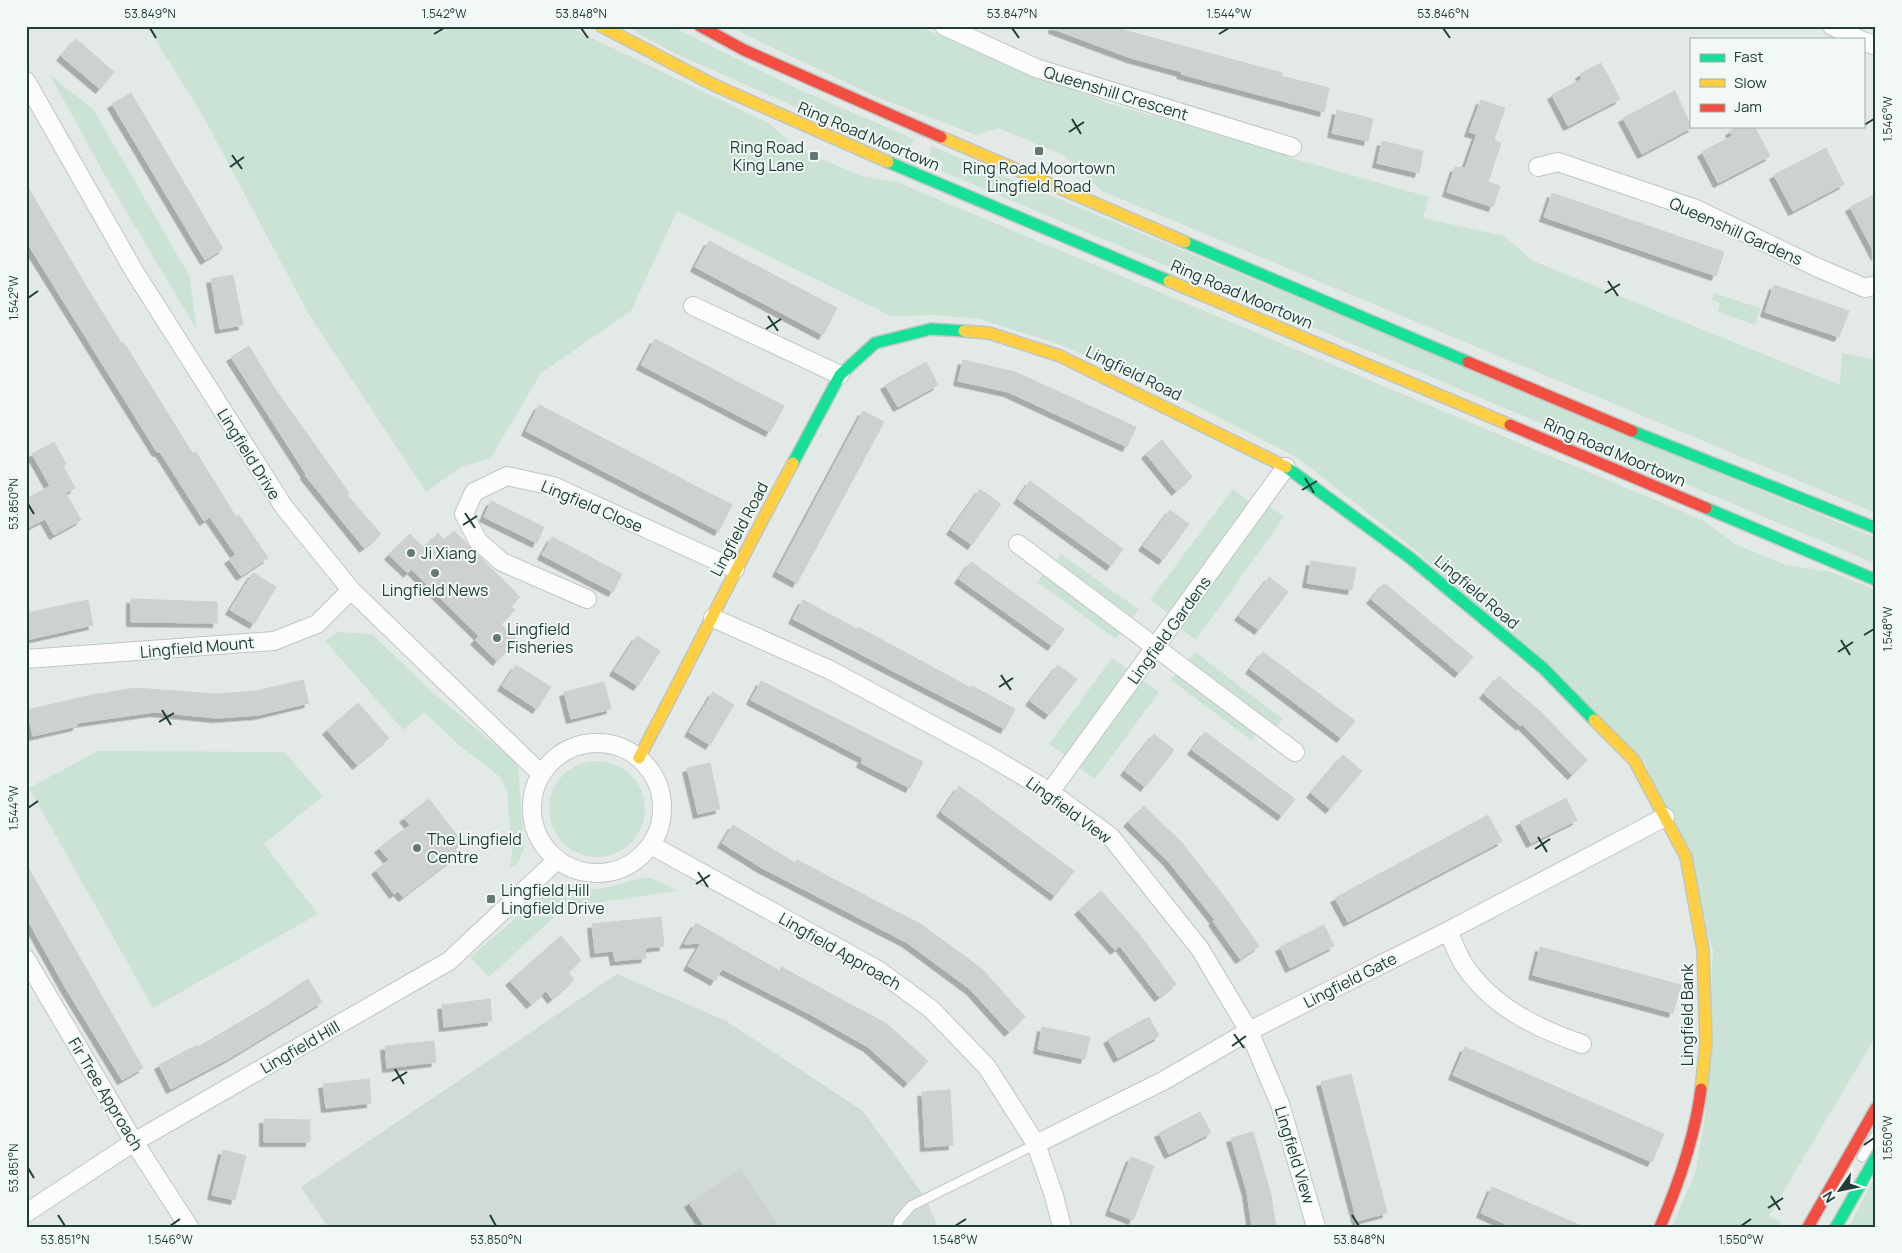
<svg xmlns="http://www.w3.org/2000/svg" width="1902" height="1253" viewBox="0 0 1902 1253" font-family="Manrope,sans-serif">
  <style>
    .built { fill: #d0dad7 }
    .green { fill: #cbe3d5 }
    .building { fill: #cdd2d1; stroke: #cbd2d0; filter: url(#shadow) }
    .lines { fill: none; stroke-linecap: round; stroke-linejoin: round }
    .lane-casing { stroke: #c0c6c4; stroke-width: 11 }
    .street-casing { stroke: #c0c6c4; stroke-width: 20 }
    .fast-casing { stroke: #bec7c4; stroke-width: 14 }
    .slow-casing { stroke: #bec7c4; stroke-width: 14 }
    .jam-casing { stroke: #bec7c4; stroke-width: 14 }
    .lane { stroke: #fbfcfb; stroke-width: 9 }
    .street { stroke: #fbfcfb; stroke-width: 18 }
    .fast { stroke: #16e098; stroke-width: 11 }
    .slow { stroke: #ffcf43; stroke-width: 11 }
    .jam { stroke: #f24e42; stroke-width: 11 }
    .ticks { fill: none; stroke: #203d38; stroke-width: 2 }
    .poi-dot { fill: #647975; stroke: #f1f8f5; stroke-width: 2 }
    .labels { text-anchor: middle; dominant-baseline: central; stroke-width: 4; stroke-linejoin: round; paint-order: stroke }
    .street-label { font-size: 16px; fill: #203d38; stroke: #f1f8f5 }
    .poi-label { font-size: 16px; fill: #203d38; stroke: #f1f8f5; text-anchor: start }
    .neatline { fill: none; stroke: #203d38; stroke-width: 2 }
    .ticks-label { font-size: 12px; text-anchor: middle; fill: #203d38 }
  </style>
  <defs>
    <filter id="shadow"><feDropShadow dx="-4.5" dy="4.5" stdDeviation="0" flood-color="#0004"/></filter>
  </defs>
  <rect width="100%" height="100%" fill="#e3e9e7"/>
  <path class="built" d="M617,974l109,47 137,90 63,88 12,28h-610l-27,-40z"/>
  <path class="green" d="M147,26h420l203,98 29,26 63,26 35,6 806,338 32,24 51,21 45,7 45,18v446l-107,180 12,6 -3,5h-106l24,-57 9,-53 8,-168 -67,-185 -230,-213 -118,-93 -107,-55 -129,-58 -83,-26 -44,-4 -44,1 -214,-105 -46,100 -90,62 -51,86 -28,7 -36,26 -118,-179 -105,-197z
    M625,26h46l125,62 118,51 -7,17 -233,-103z
    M727,26h190l193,78 171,47 7,6 141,40 -6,21 81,18 29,25 307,124 2,-32 34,7v153l-774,-322 -39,-36 -65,-27 -22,7 -97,-37z
    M50,75l43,34 96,166 8,55 -89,-149z
    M931,146l945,392v26l-935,-393 2,-9 -14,-6z
    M1714,293l46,15 -5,17 -37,-13 2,-9 -8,-3z
    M1233,489l19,14 -83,111 -19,-14z
    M1268,505l16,12 -88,123 -17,-12z
    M1061,554l77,55 -6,9 -77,-56z
    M1043,575l78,56 -5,8 -79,-57z
    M338,632l34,2 59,57 80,67 7,7 6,84 -6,14 -8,6 2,-15 -5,-63 -7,-14 -41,-32 -35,-33 -21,18 -78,-89z
    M1195,652l88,67 -7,8 -88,-67z
    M1112,658l17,12 -63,86 -17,-12z
    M1177,673l80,60 -5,8 -81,-61z
    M1142,680l17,12 -64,87 -17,-12z
    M98,751l186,1 39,44 -59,48 54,70 -165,94 -124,-220z
    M549 809a48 48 0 1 1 96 0a48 48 0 1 1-96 0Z
    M642,878h9l28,13 -114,16 -76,70 -19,-20 78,-66c25,-14 25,-1 48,-2 16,-1 31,-8 46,-11z
    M1876,1174v53h-27z"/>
  <path class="building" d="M1053,26h73l-2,4 158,43 -1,3 48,12 -5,24 -143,-38 1,-2 -51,-14 -78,-29z
    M76,39l38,33 -14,17 -39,-33z
    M1601,63l19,36 -52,27 -16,-31 30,-16 -2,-5z
    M1675,91l16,35 2,1 -51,27 -19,-36z
    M131,93l92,156 -18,11 -93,-156z
    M1481,100l24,8 -11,32 7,3 -13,39 12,4 -7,21 -46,-15 8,-25 10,1 12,-34 -8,-2z
    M1337,110l36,9 -5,22 -36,-8z
    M1739,126h15l16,30 -52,27 -16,-31 30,-16 -2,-5z
    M1382,141l41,10 -4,22 -42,-10z
    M1826,148l18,36 -51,27 -19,-36z
    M26,184l60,102 36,58 2,-1 69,111 3,-2 40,65 3,-2 29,43 -27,18 -12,-17 7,-4 -26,-38 -6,4 -44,-69h-3l-131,-211z
    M1552,193l172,59 -8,24 -172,-59z
    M1876,194v62l-26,-49z
    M709,241l128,67 -14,27 -128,-68z
    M233,275l10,50 -23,4 -9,-50z
    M1774,285l75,26 -10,26 -74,-25z
    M655,339l129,67 -14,26 -129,-67z
    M249,346l24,40 76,107 -2,2 34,39 -17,14 -59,-73 1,-1 -75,-117z
    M963,360l52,12 121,55 -9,20 -119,-55 -50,-11z
    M926,362l12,23 -40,22 -13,-22z
    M539,405l193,100 -13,26 -193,-100z
    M863,411l21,11 -87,161 -20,-11z
    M1162,440l30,37 -16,14 -30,-37z
    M54,442l12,22 -3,2 12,22 -9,5 15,27 -27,15 -9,-16 -19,10v-30l24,-13 -18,-32z
    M1030,481l93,68 -12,17 -93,-67z
    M980,489l21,15 -29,41 -21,-15z
    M491,501l53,26 -7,16 -53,-26z
    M1170,510l19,14 -26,36 -20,-14z
    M454,531l66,66 -9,9 4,4 -14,14 16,16 -20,21 -22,-21 4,-4 -68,-67 -3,4 -19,-18 21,-21 14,14 14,-15 6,7z
    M552,537l70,37 -9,18 -71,-37z
    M1311,561l45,7 -4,22 -45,-7z
    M971,562l93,67 -12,17 -93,-67z
    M253,573l23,14 -22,37 -24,-14z
    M1269,577l19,15 -29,38 -20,-14z
    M1384,583l89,74 -14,16 -88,-74z
    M131,599l86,3v21l-86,-1z
    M88,600l5,25 -67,15v-27z
    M803,600l54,29 1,-2 113,61 1,-2 43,23 -10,20 -212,-110z
    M637,636l23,15 -22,35 -24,-15z
    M1263,652l92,69 -14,17 -91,-69z
    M516,665l35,22 -14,22 -35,-23z
    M1058,665l19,14 -28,36 -19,-14z
    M1499,676l44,38 44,46 -15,15 -50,-51 -1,2 -37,-32z
    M303,680l6,23 -50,12 -42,3 -62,-6 -78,11v3l-44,10 -6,-26 64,-15 45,-7 79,6 41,-3z
    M761,681l162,81 -13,26 -49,-25 2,-5 -112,-58z
    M604,682l7,27 -40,10 -7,-27z
    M713,692l21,13 -24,40 -21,-13z
    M358,703l31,35 -32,27 -30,-35z
    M1205,732l90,67 -13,17 -90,-66z
    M1154,734l20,16 -29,37 -20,-16z
    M1343,755l19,16 -32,38 -19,-16z
    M710,763l10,46 -22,5 -11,-46z
    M959,786l115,85 -19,25 -114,-84z
    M1566,798l11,22 -46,23 -11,-21z
    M429,799l33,43 -8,6 5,6 -56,43 -5,-6 -4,3 -18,-24 13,-10 -10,-12 31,-23 -6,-7z
    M1144,806l38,37 47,60 30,43 -19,13 -27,-38 2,-1 -47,-59 -40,-39z
    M1488,815l14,26 -154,81 -13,-24z
    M733,825l62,38 2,-3 125,65 60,44 43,48 -16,15 -39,-43 -64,-47 -144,-74 -40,-25z
    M26,864l117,204 -21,12 -57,-93 -39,-70z
    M1101,891l38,43 37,50 -17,13 -39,-51 -5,4 -36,-40z
    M661,917l3,29 -19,2 1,10 -31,3 -2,-10 -18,2 -3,-29z
    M696,923l84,48 1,-4 106,57 41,37 -20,22 -40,-36 -60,-34 -86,-44 -7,12 -27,-15 13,-23 -17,1z
    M1324,925l10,21 -44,22 -10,-21z
    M561,936l20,24 -13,12 6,8 -22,19 -6,-8 -15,13 -21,-23z
    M1540,947l141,38 -8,28 -140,-38z
    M308,979l14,23 -94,57 -57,30 -12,-24 38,-20 1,2 71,-42z
    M490,999l2,22 -48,6 -2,-22z
    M1149,1017l10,19 -41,22 -10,-19z
    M1042,1027l48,10 -5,22 -47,-10z
    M434,1041l2,21 -49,6 -2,-22z
    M1465,1047l199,87 -12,28 -199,-87z
    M1351,1074l36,139 -30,8 -36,-139z
    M369,1079l2,24 -45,5 -3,-24z
    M950,1090l3,55 -28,2 -3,-55z
    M1200,1112l11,21 -42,21 -10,-21z
    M264,1119l46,1v22h-46z
    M1253,1132l18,63 5,32h-24l-5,-35 -16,-54z
    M223,1150l23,6 -11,44 -23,-5z
    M1131,1157l23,9 -21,54 -23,-9z
    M740,1169l39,58h-74l-16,-24z
    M1492,1187l92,40h-72l-31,-14z"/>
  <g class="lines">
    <defs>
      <path id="lane" d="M1862,1157l14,-22
        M897,1227l2,-7 12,-14 125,-62"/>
      <path id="street" d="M944,26l92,42 256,79
        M1832,26l27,13
        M1863,41l13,5
        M26,81l108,190 150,236 67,83 190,184
        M1538,167l20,-5 138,47 118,57 51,22 11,-3
        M693,306l147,69
        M1018,544l277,208
        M587,599l-85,-37 -24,-21 -14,-27 10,-22 33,-16 46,10 182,83
        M713,618l117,52 156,84 64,38 61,45 89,112 49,82 31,73 36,123
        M26,659l248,-18 43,-17 34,-34
        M532 808a65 65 0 1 1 130 0a65 65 0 1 1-130 0Z
        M1050,792l236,-325
        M651,845l227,125 53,39 56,58 49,77 18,52 8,31
        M1448,931c5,11 9,22 15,32 27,43 73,65 119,81
        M26,959l108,183 55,85
        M1036,1144l127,-63 86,-50 199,-100 217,-114
        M26,1213l108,-71 315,-181 108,-101"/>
      <path id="fast" d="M888,162l281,119
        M1185,242l283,120
        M1632,431l244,97
        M793,463l47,-88 35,-32 56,-14 33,2
        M1286,467l123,90 134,111 51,52
        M1706,508l170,72
        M1836,1227l40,-70"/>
      <path id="slow" d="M601,26l113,59 174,77
        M941,137l244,105
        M1169,281l341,144
        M964,331l25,2 71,23 226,111
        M1594,720l40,40 52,97 17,93 3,94 -5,45
        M639,758c52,-98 101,-198 154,-295"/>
      <path id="jam" d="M700,26l44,24 197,87
        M1468,362l164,69
        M1510,425l196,83
        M1660,1227c19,-44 35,-90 41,-138
        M1808,1227l68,-119"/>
    </defs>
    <use href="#lane" class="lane-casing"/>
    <use href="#street" class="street-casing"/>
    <use href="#fast" class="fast-casing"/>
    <use href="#slow" class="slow-casing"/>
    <use href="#jam" class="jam-casing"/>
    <use href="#lane" class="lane"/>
    <use href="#street" class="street"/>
    <use href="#fast" class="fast"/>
    <use href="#slow" class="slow"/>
    <use href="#jam" class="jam"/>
  </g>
  <path class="ticks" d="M150,28l6,10M581,28l7,10M1012,28l7,10M1443,28l7,10M434,34l10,-6M1219,34l10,-6M1072,119l9,15M1864,125l10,-6M1069,132l15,-10M232,155l10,14M230,167l14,-10M1608,281l10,15M1605,293l15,-9M28,298l10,-7M768,316l10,15M766,329l15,-10M1305,478l9,15M1302,490l15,-9M28,504l6,10M465,513l10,15M463,525l14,-9M1864,635l10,-6M1841,640l9,15M1838,652l15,-10M1001,675l10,15M999,687l14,-9M162,710l9,15M159,722l15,-9M28,808l10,-7M1538,837l9,15M1535,849l15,-10M698,872l10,15M696,884l14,-9M1234,1034l10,14M1232,1046l14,-10M395,1069l9,15M392,1081l15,-9M1864,1145l10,-7M28,1168l6,10M1771,1196l9,14M1768,1208l15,-10M58,1215l7,11M490,1215l6,11M1352,1215l7,11M170,1226l10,-7M955,1226l11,-7M1741,1226l10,-7"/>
  <g class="poi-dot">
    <rect x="1034" y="146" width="10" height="10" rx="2.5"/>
    <rect x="809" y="151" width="10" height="10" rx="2.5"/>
    <circle cx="411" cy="553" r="5"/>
    <circle cx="435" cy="573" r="5"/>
    <circle cx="497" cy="638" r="5"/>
    <circle cx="417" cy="848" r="5"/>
    <rect x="486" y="894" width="10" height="10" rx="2.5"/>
  </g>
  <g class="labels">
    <g class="street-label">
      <text transform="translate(1116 93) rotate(17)">Queenshill Crescent</text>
      <text transform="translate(869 136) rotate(23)">Ring Road Moortown</text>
      <text transform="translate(1736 231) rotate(24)">Queenshill Gardens</text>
      <text transform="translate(1242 294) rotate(23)">Ring Road Moortown</text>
      <text transform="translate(1134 373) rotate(26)">Lingfield Road</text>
      <text transform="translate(1615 452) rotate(23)">Ring Road Moortown</text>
      <text transform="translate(249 454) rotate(58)">Lingfield Drive</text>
      <text transform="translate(592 506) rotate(23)">Lingfield Close</text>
      <text transform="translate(739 529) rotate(-62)">Lingfield Road</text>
      <text transform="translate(1477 592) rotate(40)">Lingfield Road</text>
      <text transform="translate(1169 630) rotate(-54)">Lingfield Gardens</text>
      <text transform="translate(197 647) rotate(-5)">Lingfield Mount</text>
      <text transform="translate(1069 810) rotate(36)">Lingfield View</text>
      <text transform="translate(840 951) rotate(30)">Lingfield Approach</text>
      <text transform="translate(1350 980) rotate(-27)">Lingfield Gate</text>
      <text transform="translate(1687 1015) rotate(-90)">Lingfield Bank</text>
      <text transform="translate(300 1047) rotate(-30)">Lingfield Hill</text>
      <text transform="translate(106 1094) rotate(59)">Fir Tree Approach</text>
      <text transform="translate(1295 1155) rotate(73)">Lingfield View</text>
    </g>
    <g class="poi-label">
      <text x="804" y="147" text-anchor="end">Ring Road<tspan x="804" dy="18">King Lane</tspan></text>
      <text x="1039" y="168" text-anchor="middle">Ring Road Moortown<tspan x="1039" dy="18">Lingfield Road</tspan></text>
      <text x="421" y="553">Ji Xiang</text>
      <text x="435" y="590" text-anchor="middle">Lingfield News</text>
      <text x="507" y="629">Lingfield<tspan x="507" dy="18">Fisheries</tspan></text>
      <text x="427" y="839">The Lingfield<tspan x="427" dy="18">Centre</tspan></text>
      <text x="501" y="890">Lingfield Hill<tspan x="501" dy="18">Lingfield Drive</tspan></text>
    </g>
  </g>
  <rect width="1902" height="1253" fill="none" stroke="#f1f8f5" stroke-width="55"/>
  <rect x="1690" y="38" width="175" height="90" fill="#f1f8f5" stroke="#9dada9"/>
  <rect x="1700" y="54" width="25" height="8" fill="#16e098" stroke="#9dada9"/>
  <text x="1734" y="62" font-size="15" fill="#203d38">Fast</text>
  <rect x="1700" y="79" width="25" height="8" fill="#ffcf43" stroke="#9dada9"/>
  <text x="1734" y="88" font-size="15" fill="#203d38">Slow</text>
  <rect x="1700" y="104" width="25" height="8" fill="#f24e42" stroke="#9dada9"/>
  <text x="1734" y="112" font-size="15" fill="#203d38">Jam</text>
  <g transform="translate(1840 1190) rotate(237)" stroke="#f1f8f5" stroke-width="4" paint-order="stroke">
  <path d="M0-4L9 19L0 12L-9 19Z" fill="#203d38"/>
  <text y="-8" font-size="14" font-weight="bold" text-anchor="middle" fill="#203d38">N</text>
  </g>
  <rect x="28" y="28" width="1846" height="1198" class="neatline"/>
  <g class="ticks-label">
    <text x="150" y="18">53.849°N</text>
    <text x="444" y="18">1.542°W</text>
    <text x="581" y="18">53.848°N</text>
    <text x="1012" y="18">53.847°N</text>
    <text x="1229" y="18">1.544°W</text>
    <text x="1443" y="18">53.846°N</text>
    <text transform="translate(1888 119) rotate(-90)" y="4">1.546°W</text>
    <text transform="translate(14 298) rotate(-90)" y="4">1.542°W</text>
    <text transform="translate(14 504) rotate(-90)" y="4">53.850°N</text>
    <text transform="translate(1888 629) rotate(-90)" y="4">1.548°W</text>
    <text transform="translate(14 808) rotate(-90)" y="4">1.544°W</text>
    <text transform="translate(1888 1138) rotate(-90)" y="4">1.550°W</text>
    <text transform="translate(14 1168) rotate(-90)" y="4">53.851°N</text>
    <text x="65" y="1244">53.851°N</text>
    <text x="170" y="1244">1.546°W</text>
    <text x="496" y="1244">53.850°N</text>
    <text x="955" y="1244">1.548°W</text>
    <text x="1359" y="1244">53.848°N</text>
    <text x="1741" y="1244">1.550°W</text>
  </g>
</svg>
